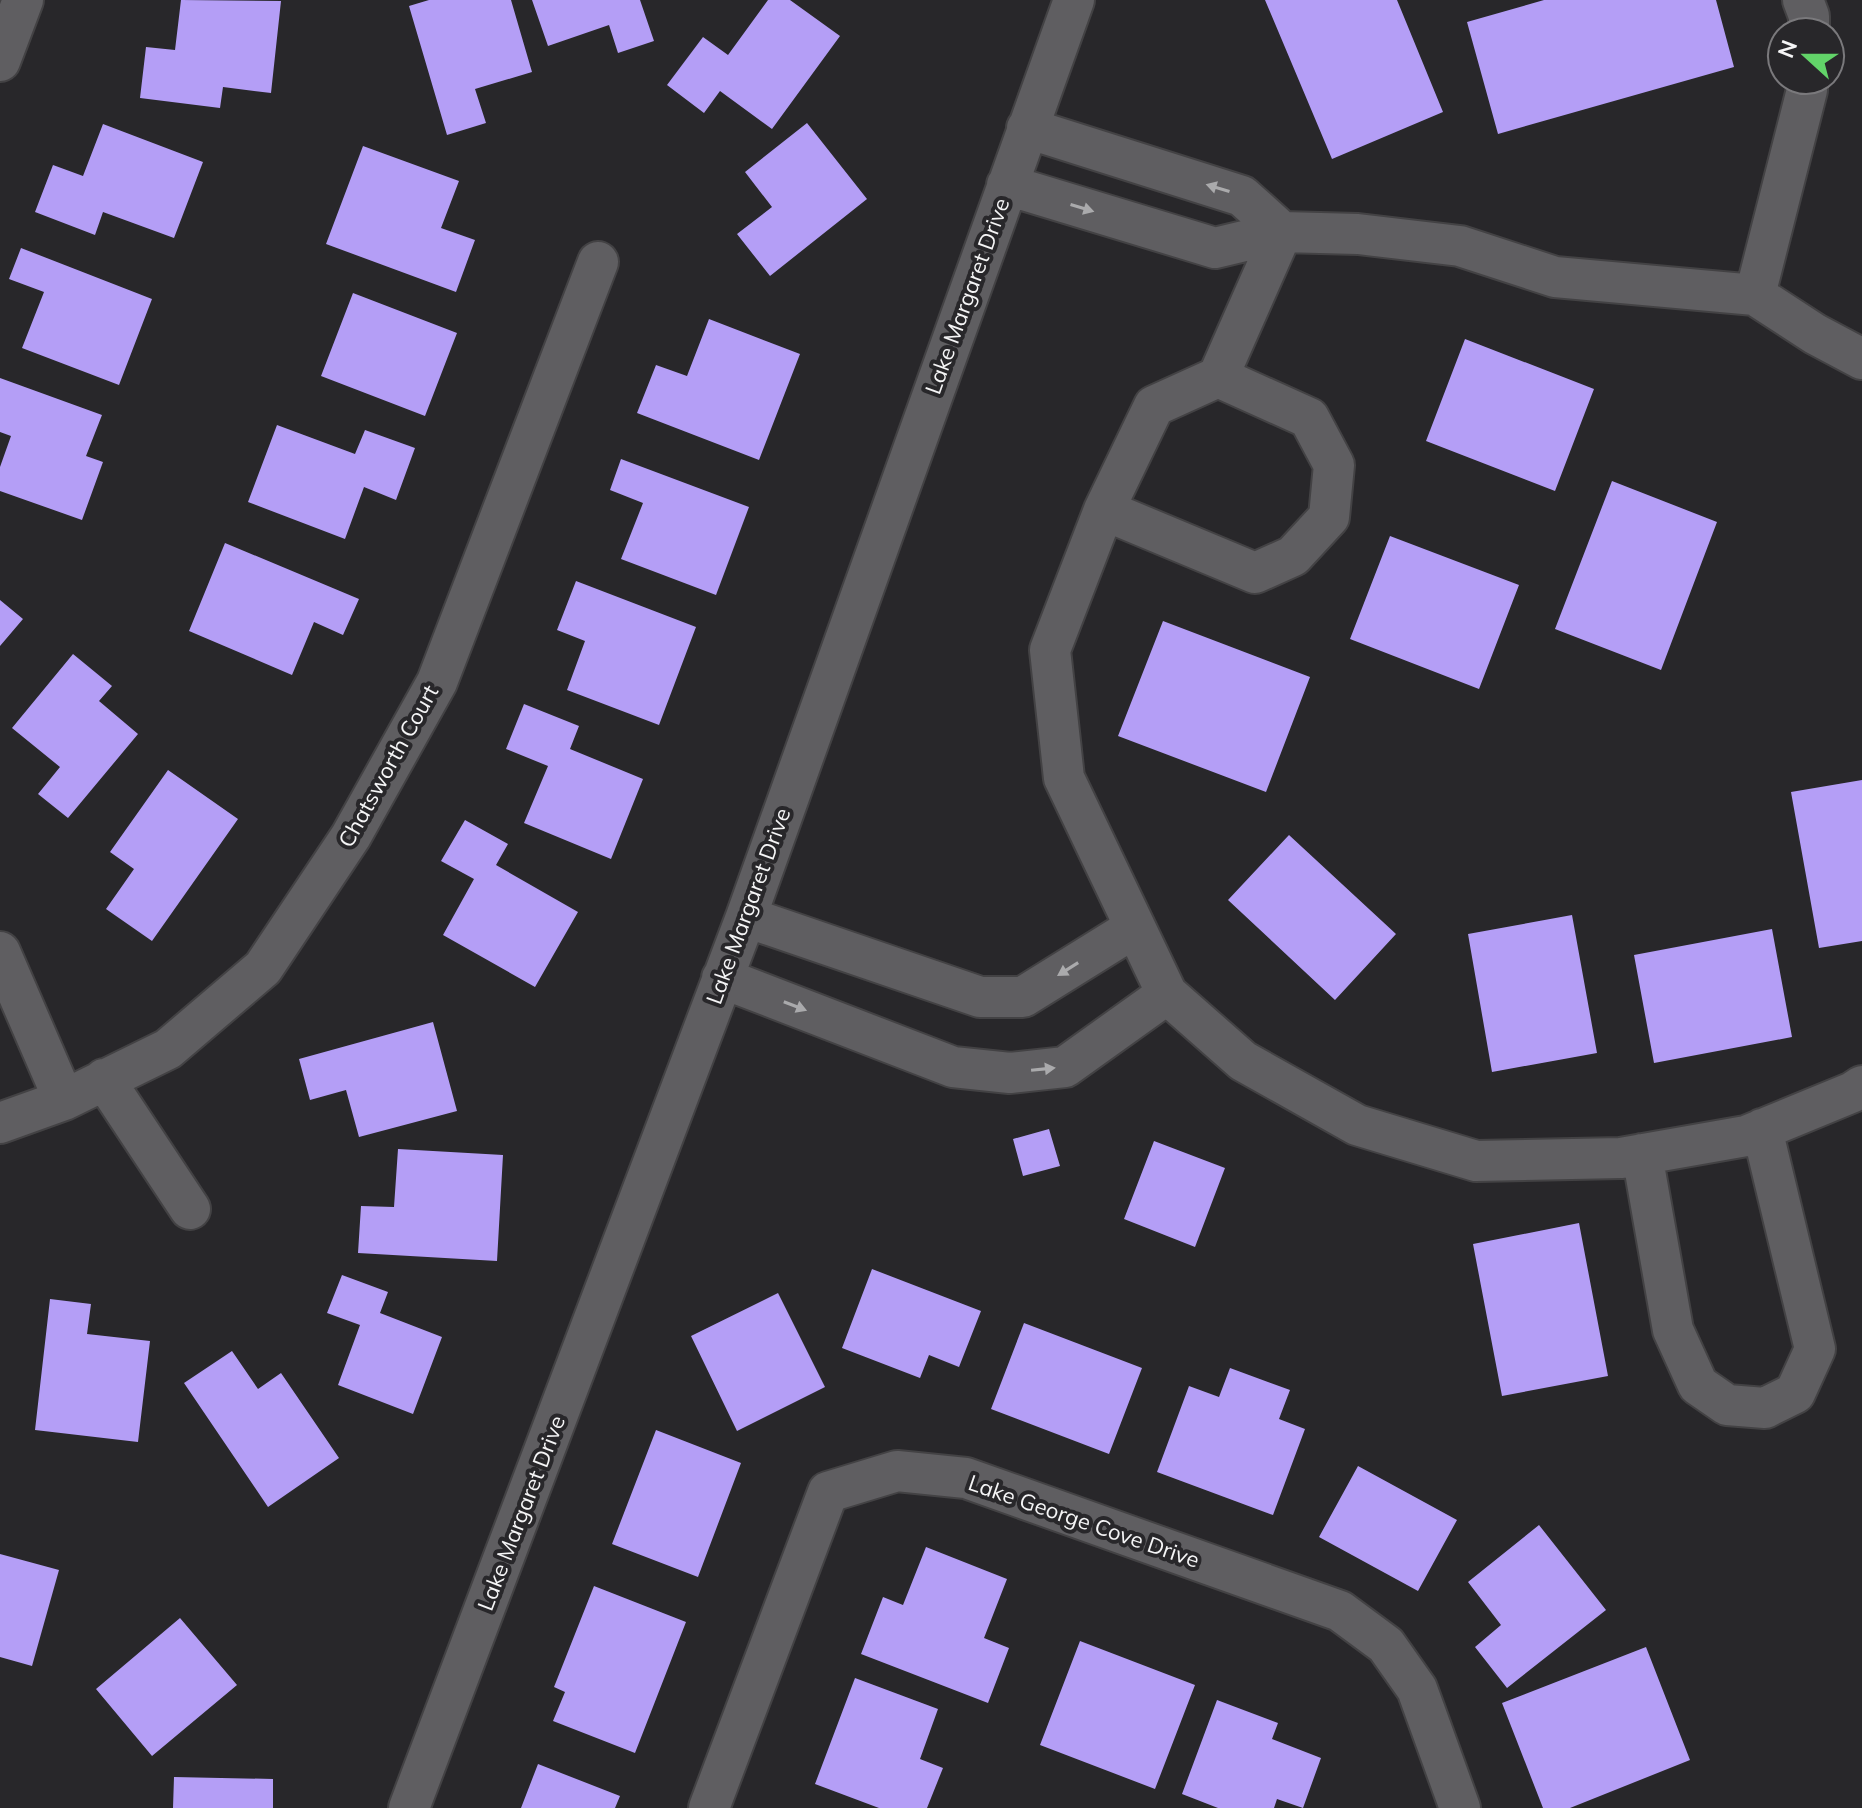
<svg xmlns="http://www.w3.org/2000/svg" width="1862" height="1808" viewBox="0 0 1862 1808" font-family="Mulish,sans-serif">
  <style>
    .building { fill: #b49ef6 }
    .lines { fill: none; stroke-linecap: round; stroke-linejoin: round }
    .minor-casing { stroke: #434244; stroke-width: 44 }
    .minor { stroke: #5f5e61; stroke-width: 40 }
    .oneway { fill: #aaaaac }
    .labels { text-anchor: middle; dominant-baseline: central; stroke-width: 8; stroke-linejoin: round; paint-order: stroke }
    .street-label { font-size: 22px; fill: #f5f5f6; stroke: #28272a }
  </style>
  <rect width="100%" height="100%" fill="#28272a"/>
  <path class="building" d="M181,0l100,1 -10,92 -48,-6 -3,21 -80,-10 6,-51 29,3z
    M429,0h82l21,72 -57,17 11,34 -39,12 -38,-129z
    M532,0h108l14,41 -36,12 -9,-28 -61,21z
    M768,0h22l50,36 -68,93 -52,-38 -16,22 -37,-28 36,-48 25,18z
    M1265,0h132l46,112 -111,47z
    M1544,0h172l18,67 -236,67 -31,-112z
    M807,123l60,76 -97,77 -33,-42 35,-27 -27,-35z
    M103,124l100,38 -29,76 -71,-26 -8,23 -60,-23 18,-47 30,11z
    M363,146l96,35 -18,47 34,12 -19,52 -130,-48z
    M21,248l131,51 -33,86 -97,-37 22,-56 -35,-13z
    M353,293l104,40 -32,83 -104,-40z
    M709,319l91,35 -41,106 -122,-47 19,-48 31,11z
    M1465,339l129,50 -39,102 -129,-50z
    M0,378l102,37 -16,41 17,6 -21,58 -82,-29v-24l11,-31 -11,-4z
    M277,425l78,29 10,-24 50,18 -19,52 -32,-13 -19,52 -97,-37z
    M621,459l128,48 -33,88 -95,-36 22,-56 -33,-13z
    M1612,481l105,41 -56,148 -106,-41z
    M1390,536l129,49 -40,104 -129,-50z
    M225,543l134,56 -16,36 -29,-13 -22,53 -103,-44z
    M576,581l120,46 -37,98 -92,-35 18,-49 -28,-11z
    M0,600l23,19 -23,27z
    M1163,621l147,56 -44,115 -148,-56z
    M73,654l39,32 -13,15 39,33 -70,84 -30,-24 22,-27 -48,-39z
    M524,704l55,22 -9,23 73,30 -32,80 -87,-36 24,-57 -42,-17z
    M168,770l70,49 -86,122 -46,-32 28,-40 -24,-17z
    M1862,780v161l-43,7 -28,-156z
    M465,820l43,24 -12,21 82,47 -43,75 -92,-52 31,-56 -33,-18z
    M1289,835l107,99 -61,66 -107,-100z
    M1572,915l25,138 -105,19 -24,-138z
    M1772,929l20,108 -138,26 -20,-108z
    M433,1022l24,89 -98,26 -13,-47 -36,10 -11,-41z
    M1049,1129l11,37 -37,10 -10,-37z
    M1154,1141l71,27 -30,79 -71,-28z
    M398,1149l105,6 -6,106 -139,-8 3,-47 33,1z
    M1579,1223l29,153 -106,20 -29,-152z
    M872,1269l109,42 -22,56 -30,-12 -9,23 -78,-30z
    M342,1275l46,17 -8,21 62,24 -29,77 -75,-29 22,-60 -33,-12z
    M778,1293l47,94 -88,44 -46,-95z
    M50,1299l41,5 -4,30 63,7 -12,101 -103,-12z
    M1024,1323l118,45 -33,86 -118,-45z
    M232,1351l26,38 23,-16 58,85 -71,49 -84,-124z
    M1230,1368l60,22 -11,29 26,10 -32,86 -116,-43 32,-86 30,11z
    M656,1430l85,33 -43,114 -86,-33z
    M1358,1466l99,54 -39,71 -99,-54z
    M1539,1525l67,85 -99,78 -32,-41 26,-22 -33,-43z
    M926,1547l81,32 -23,59 25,10 -21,55 -127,-49 22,-57 20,8z
    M0,1554l59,16 -27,96 -32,-9z
    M594,1586l92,36 -51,131 -82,-32 12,-29 -11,-5z
    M180,1618l57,67 -85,71 -56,-67z
    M1080,1641l115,44 -40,104 -115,-44z
    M1646,1647l44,113 -120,48h-27l-41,-105z
    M855,1678l83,31 -18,50 23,9 -16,40h-48l-64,-24z
    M1217,1700l61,23 -6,16 49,19 -18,50 -26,-9 -3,9h-56l-36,-14z
    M538,1764l82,32 -5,12h-94z
    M174,1777l99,2v29h-100z"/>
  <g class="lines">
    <defs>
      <path id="minor" d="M1803,0l6,16v16
        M0,61l23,-61
        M1027,128l215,68 40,36
        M1007,185l208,63 67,-16 76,2 102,12 95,31 200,18 60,39 47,25
        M1282,232l-64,145 -64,29 -50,104 -54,140 14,128 103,216 76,67 114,64 119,36 145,-3 125,-22 107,-44 9,-6
        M1755,295l52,-205v-10
        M1104,510l151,63 38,-17 36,-39 5,-52 -25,-47 -91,-41
        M746,917l234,80h43l111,-69
        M0,952l64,148
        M722,978l231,89 57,6 55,-6 102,-73
        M104,1079l86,130
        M0,1123l64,-23 104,-51 95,-81 88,-132 86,-154 161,-420
        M1642,1154l31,176 25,55 29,20 38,3 30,-15 20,-44 -53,-220
        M409,1808l337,-891 328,-917
        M709,1808l119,-316 69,-21 69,7 374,133 46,34 31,44 43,119"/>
    </defs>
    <use href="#minor" class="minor-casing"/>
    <use href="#minor" class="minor"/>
  </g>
  <defs><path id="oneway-solid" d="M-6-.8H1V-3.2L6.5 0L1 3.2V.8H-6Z" transform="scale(2)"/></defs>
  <g class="oneway">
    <use href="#oneway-solid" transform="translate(1218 188) rotate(-163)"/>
    <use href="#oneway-solid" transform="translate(1082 208) rotate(17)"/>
    <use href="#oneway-solid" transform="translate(1068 969) rotate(148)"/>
    <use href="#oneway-solid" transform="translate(795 1006) rotate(21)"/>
    <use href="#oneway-solid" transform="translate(1043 1069) rotate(-6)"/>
  </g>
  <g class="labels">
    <g class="street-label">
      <text transform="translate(967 296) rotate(-70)">Lake Margaret Drive</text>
      <text transform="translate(388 766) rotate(-61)">Chatsworth Court</text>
      <text transform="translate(748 906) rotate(-70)">Lake Margaret Drive</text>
      <text transform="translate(521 1513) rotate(-69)">Lake Margaret Drive</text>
      <text transform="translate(1084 1521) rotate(19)">Lake George Cove Drive</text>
    </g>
  </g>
  <g transform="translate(1806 56) rotate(291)"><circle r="38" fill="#28272a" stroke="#7a797c" stroke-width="2"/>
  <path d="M0-6L14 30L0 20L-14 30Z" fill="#62d469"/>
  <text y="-12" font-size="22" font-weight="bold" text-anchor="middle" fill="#f5f5f6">N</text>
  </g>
</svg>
